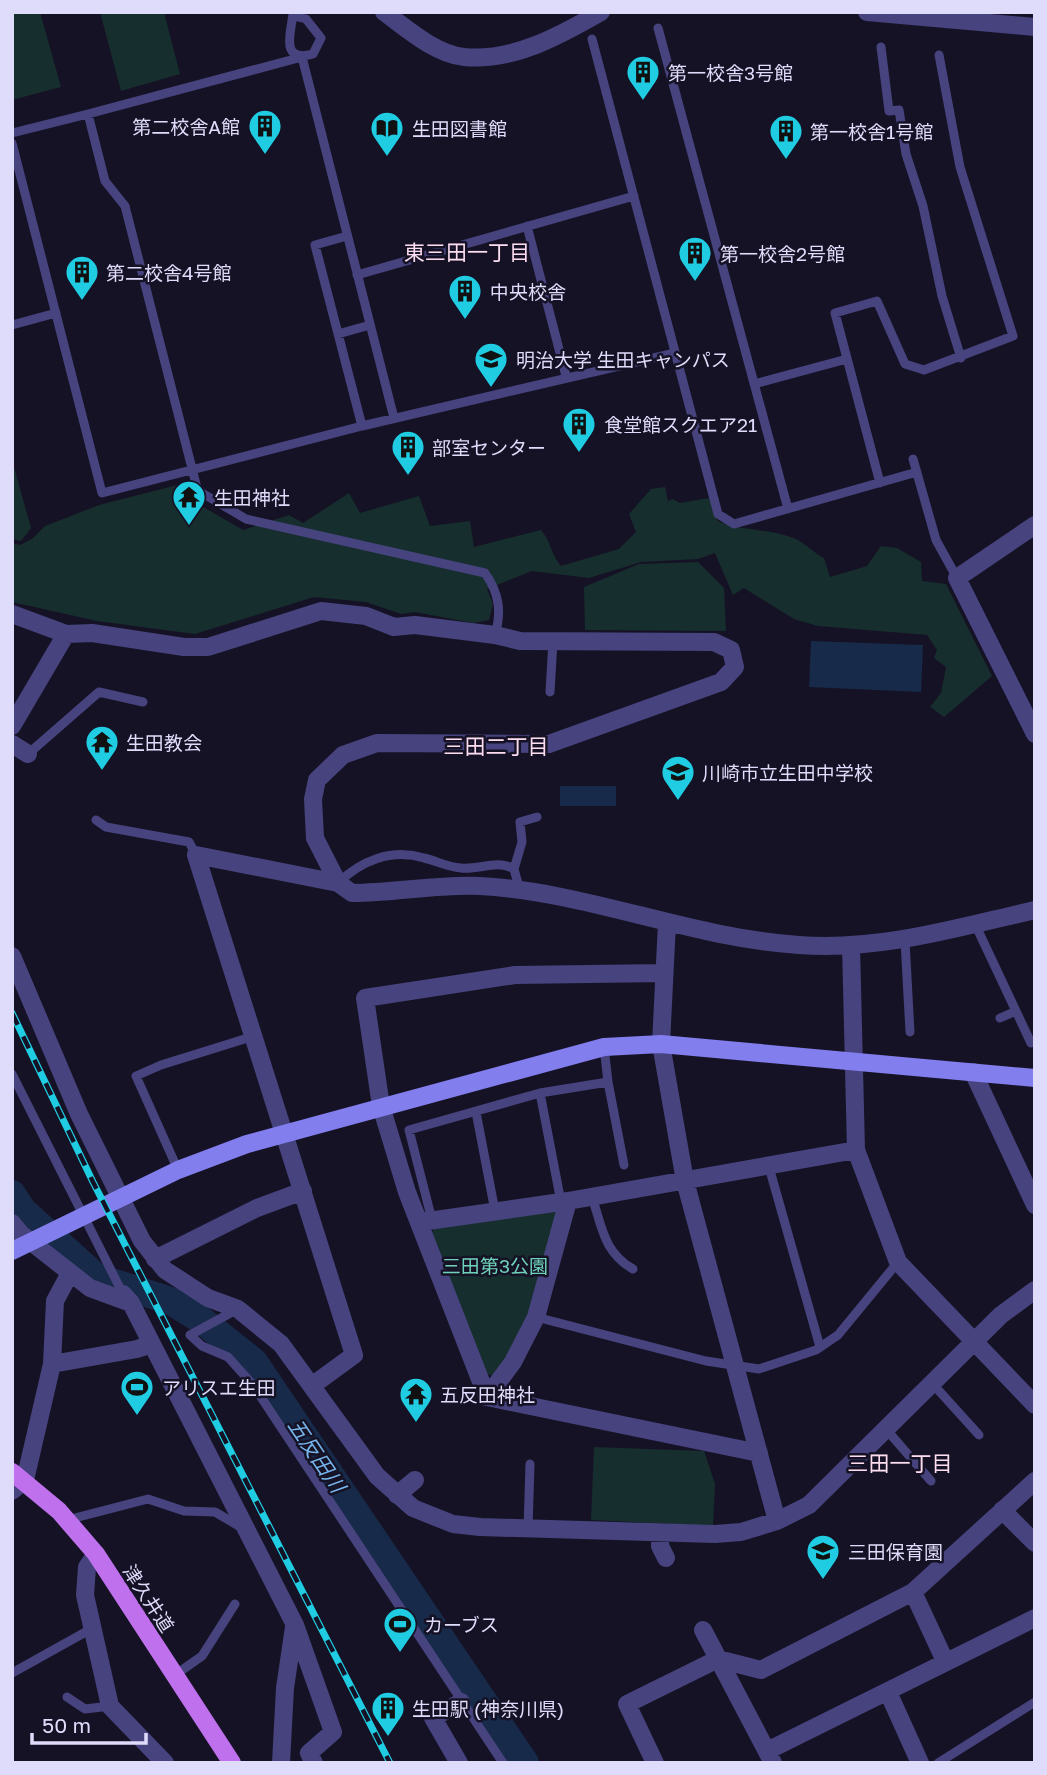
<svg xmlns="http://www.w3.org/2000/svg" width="1047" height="1775" viewBox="0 0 1047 1775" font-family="'Golos Text','Noto Sans JP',sans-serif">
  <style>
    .green { fill: #162e2d }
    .water { fill: #172a49 }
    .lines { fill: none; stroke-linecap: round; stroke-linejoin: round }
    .river { stroke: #172a49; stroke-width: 28 }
    .lane { stroke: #46437e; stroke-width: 9 }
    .street { stroke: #46437e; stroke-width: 18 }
    .secondary { stroke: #827eee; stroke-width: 18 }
    .primary { stroke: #bf70ec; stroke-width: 18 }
    .rail-casing { stroke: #1fcce2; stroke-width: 7 }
    .rail { stroke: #161225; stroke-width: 4.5; stroke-dasharray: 13; stroke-linecap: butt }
    .labels { text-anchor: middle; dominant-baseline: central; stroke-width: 5; stroke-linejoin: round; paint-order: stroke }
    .poi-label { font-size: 19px; fill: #dfdbfa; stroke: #161225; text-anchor: start }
    .park-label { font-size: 19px; fill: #6fd2ba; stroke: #161225 }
    .street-label { font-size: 19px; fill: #dfdbfa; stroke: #161225 }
    .neighbourhood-label { font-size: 21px; fill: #fbddef; stroke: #161225 }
    .water-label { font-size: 21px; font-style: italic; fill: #76b5ed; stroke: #161225 }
  </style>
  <rect width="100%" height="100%" fill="#161225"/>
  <path class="green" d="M12,12h28l21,75 -49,13z
    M100,12h64l16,62 -59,17z
    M12,460l19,68 -10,13 -9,-2z
    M185,483l8,18 50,29 46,-15 14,8 46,-30 11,20 59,-17 11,30 40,-5 4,26 67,-17c10,11 10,25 20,36l58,-17 17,-17 -7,-18 22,-25 14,-2 3,14 5,-2 7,4 29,-5 9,23c25,11 53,7 78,18 10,5 18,14 28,19l6,19 37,-11 14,-20 16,2 24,14 1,19 24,3 46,92 -48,41 -14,-10 11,-14 5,-26 -12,-9 3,-8 -10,-15 -109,-9 -24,-7 -50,-31 -11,7 -18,-42 -17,6 -57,3 -52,16 -57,-7 -45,18 6,15 -4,16 -16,3 -58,-11 -14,2 -35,-12 -52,-5 -119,37 -98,-13 -85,-19v-59l8,2 12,-6 13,-13 54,-21z
    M698,562l26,26 2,43 -141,-1 -1,-43 55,-23z
    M554,1209l7,7 -42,125 -23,36 -9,-3 -55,-141 2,-5z
    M594,1447l110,4 11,33 -2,42 -122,-6z"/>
  <path class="water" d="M811,641l112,4 -2,47 -112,-5z
    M560,786h56v20h-56z"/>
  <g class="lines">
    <path class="river" d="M12,1194l11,17 73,66 75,24 29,18 54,43 271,401"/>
    <path class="lane" d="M293,12c0,15 -16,52 20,42l8,-16 -15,-19 -12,-3
      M658,28l130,481
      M592,39l126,475 16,10 183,-52
      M881,47l8,64 10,-1 7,44 17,52 19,90 19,62
      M88,114l214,-57 92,361
      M12,133l76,-19 17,67 20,25 72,282 5,5 44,26 239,54c14,20 17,38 10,62
      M12,143l90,350 260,-67 313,-73
      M527,226l39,150
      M347,236l-32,9 47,181
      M357,275l277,-79
      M12,325l44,-12
      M338,334l32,-9
      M754,384l93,-25
      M913,459l23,81 21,38
      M880,483l-45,-170 42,-12 28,63 19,6 89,-34 -53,-169 -21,-112
      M550,692l3,-51
      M28,754l71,-62 44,10
      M96,820l10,7 83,15 7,13
      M514,869l8,-27 -2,-20 17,-5
      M338,883c23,-22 53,-35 86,-25 13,3 23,9 37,10 19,2 36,-9 53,1l6,22
      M975,924l56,119
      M905,941l5,91
      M1000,1018l16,-7
      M12,1074l111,220
      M608,1082l16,83
      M540,1093l21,109
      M476,1112l19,99
      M769,1167l51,180
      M178,1170l-42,-94 25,-11 90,-28
      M592,1197c10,30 12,56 41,72
      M432,1220l-23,-90 131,-37 68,-11 -4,-35
      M236,1310l-46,25 12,11 26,11 25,28 250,378
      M536,1317l170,44 53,8 57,-19 22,-15 60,-73
      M931,1382l48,53
      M885,1428l46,53
      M67,1520l81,-21 36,12 31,1 29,17
      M528,1529l2,-65
      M12,1673l79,-44
      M175,1675l27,-19 33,-52
      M67,1697l18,12 25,-3
      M938,1763l97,-61"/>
    <path class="street" d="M384,12c22,16 51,42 80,45 49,5 97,-22 137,-45
      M867,12l168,15
      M1035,525l-78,53 78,156
      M12,614l54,20 26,-1 92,14h24l113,-36 45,5 28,11 21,-2 80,10 25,6 194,1 17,8 4,17 -14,15 -172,62 -172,-1 -34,12 -26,25 -4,19 2,39 23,45
      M12,726l54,-92
      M12,744l16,10
      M667,923l-6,121 24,137 92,340
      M851,945l5,205 42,112 137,143
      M12,956l67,158 63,127 23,29 43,28 30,11 43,35 96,132 36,32 40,16 27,3 235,7 26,-2 36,-11 32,-16 192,-190 34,-25
      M973,1072l62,133
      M421,1222l147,-21 288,-51
      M12,1223l9,11 69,54 41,15
      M155,1259l102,-51 46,-17
      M123,1294l8,9 164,322 38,107 -24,21 5,10
      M52,1364l3,-63 15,-28
      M313,1385l41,-30 -158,-500 142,28 14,10c43,0 86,-9 128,-7 109,6 210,52 319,59 81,6 157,-17 236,-35
      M487,1397l-80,-205 -26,-86 -16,-108 150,-23 148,-2
      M487,1397l272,56
      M487,1397l26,-35 23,-45 32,-116
      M12,1491l13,-11 27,-116 85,-15 15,-5
      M397,1495l18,-15
      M1002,1510l33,33
      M660,1534v12l6,12
      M96,1554l-9,13 -2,28 25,111 55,57
      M913,1592l32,69
      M703,1630l70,133
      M888,1692l32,71
      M767,1751l268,-133
      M281,1763l4,-75 9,-61
      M459,1763l-26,-45 28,-16
      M655,1763l-28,-59 91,-45 43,11 152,-78 122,-111"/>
    <path class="secondary" d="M12,1251l166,-81 69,-26 357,-97 57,-3 374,34"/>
    <path class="primary" d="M12,1472l47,39 37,43 136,209"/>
    <defs>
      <path id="rail" d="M12,1013l81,169 297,581"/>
    </defs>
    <use href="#rail" class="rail-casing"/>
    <use href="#rail" class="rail"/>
  </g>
  <defs>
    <symbol id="building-pin" viewBox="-11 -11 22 30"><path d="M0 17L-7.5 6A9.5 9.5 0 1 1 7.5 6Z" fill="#1fcce2" stroke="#161225"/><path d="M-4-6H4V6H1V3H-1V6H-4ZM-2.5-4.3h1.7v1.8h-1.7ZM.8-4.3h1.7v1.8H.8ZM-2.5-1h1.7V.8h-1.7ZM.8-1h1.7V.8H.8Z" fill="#111"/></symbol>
    <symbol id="library-pin" viewBox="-11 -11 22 30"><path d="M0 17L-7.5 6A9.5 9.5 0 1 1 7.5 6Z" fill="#1fcce2" stroke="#161225"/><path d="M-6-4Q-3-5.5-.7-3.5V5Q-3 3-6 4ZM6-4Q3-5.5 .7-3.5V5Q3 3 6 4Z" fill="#111"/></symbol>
    <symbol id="university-pin" viewBox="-11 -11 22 30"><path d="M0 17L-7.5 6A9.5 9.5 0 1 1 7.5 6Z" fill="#1fcce2" stroke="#161225"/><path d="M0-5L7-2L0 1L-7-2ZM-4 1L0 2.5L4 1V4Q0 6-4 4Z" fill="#111"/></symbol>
    <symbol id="temple-pin" viewBox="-11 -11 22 30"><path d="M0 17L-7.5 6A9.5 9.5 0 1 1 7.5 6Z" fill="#1fcce2" stroke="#161225"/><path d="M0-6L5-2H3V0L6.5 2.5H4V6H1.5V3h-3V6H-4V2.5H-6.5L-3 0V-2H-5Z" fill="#111"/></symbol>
    <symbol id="school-pin" viewBox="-11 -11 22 30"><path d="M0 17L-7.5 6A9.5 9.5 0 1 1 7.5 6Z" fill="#1fcce2" stroke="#161225"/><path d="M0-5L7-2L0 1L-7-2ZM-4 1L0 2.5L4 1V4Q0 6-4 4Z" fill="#111"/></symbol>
    <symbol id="stadium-pin" viewBox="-11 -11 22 30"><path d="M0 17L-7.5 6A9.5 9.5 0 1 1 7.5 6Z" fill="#1fcce2" stroke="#161225"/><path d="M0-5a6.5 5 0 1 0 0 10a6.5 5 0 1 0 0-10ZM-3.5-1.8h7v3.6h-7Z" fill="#111"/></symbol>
  </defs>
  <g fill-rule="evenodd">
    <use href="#building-pin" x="624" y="53" width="38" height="52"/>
    <use href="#building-pin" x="246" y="107" width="38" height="52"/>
    <use href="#library-pin" x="368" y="109" width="38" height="52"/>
    <use href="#building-pin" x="767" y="112" width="38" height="52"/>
    <use href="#building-pin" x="676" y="234" width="38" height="52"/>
    <use href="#building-pin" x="63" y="253" width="38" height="52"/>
    <use href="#building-pin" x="446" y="272" width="38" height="52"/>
    <use href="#university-pin" x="472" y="340" width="38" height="52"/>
    <use href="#building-pin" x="560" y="405" width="38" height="52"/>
    <use href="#building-pin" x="389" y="428" width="38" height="52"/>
    <use href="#temple-pin" x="170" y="478" width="38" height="52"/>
    <use href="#temple-pin" x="83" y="723" width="38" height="52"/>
    <use href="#school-pin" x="659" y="753" width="38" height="52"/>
    <use href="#stadium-pin" x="118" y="1368" width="38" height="52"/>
    <use href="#temple-pin" x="397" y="1375" width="38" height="52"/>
    <use href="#school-pin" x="804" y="1532" width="38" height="52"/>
    <use href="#stadium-pin" x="381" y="1605" width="38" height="52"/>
    <use href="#building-pin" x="369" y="1689" width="38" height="52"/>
  </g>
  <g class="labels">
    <g class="poi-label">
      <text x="668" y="72">第一校舎3号館</text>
      <text x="240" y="126" text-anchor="end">第二校舎A館</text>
      <text x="412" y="128">生田図書館</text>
      <text x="810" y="131">第一校舎1号館</text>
      <text x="720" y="253">第一校舎2号館</text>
      <text x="106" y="272">第二校舎4号館</text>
      <text x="490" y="291">中央校舎</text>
      <text x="516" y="359">明治大学 生田キャンパス</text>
      <text x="604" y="424">食堂館スクエア21</text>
      <text x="432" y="447">部室センター</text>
      <text x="214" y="497">生田神社</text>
      <text x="126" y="742">生田教会</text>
      <text x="702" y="772">川崎市立生田中学校</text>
      <text x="162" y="1387">アリスエ生田</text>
      <text x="440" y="1394">五反田神社</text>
      <text x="848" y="1551">三田保育園</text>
      <text x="424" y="1624">カーブス</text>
      <text x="412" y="1708">生田駅 (神奈川県)</text>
    </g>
    <g class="park-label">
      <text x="495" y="1265">三田第3公園</text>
    </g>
    <g class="street-label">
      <text transform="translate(149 1598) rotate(57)">津久井道</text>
    </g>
    <g class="neighbourhood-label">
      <text x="467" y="252">東三田一丁目</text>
      <text x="496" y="746">三田二丁目</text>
      <text x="900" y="1463">三田一丁目</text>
    </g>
    <g class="water-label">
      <text transform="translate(317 1455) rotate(56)">五反田川</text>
    </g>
  </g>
  <rect width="1047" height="1775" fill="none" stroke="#dfdbfa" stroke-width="28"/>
  <path d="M32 1733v10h114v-10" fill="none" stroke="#dfdbfa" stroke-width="3.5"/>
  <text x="42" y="1733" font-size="21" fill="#dfdbfa" stroke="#161225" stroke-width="5" paint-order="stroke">50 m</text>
</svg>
